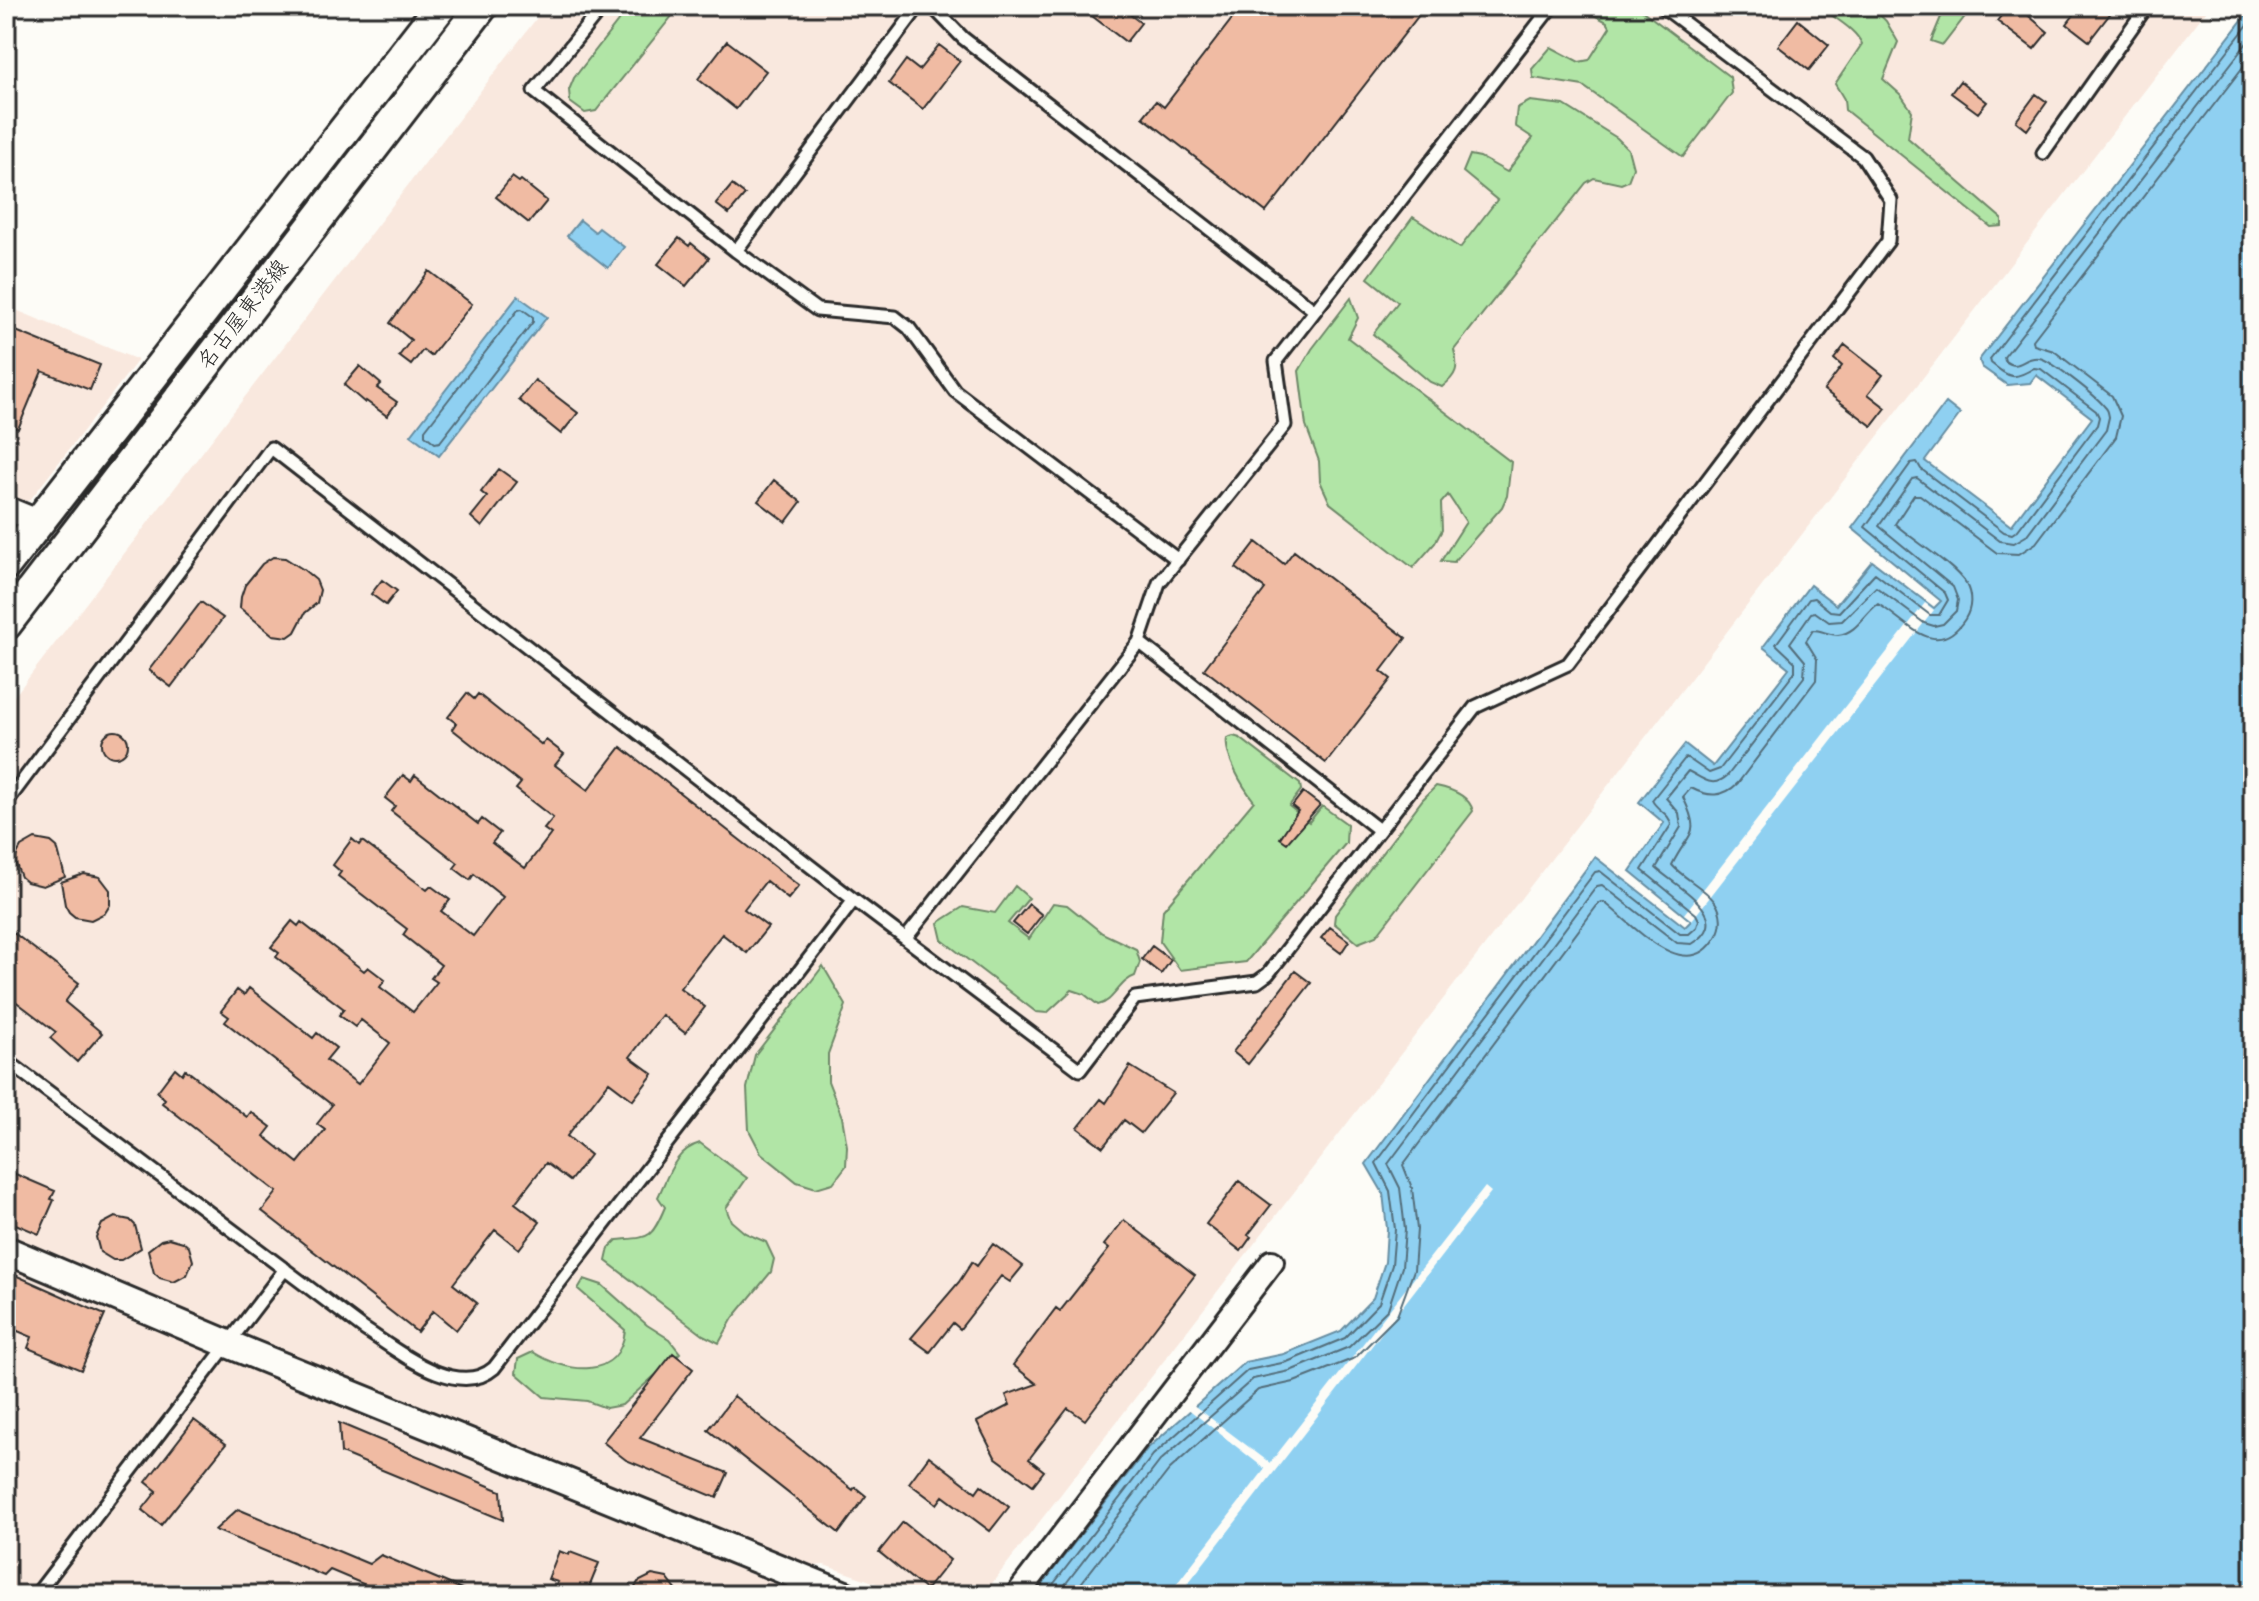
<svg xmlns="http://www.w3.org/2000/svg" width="2259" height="1601" viewBox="0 0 2259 1601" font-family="Kalam,'Klee One',sans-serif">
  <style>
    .built { fill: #f9e8de }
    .green { fill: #b1e5a6; stroke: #6e8868; stroke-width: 2 }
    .water { fill: #8fd0f1; stroke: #678ea2; stroke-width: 2 }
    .pier { fill: #fdfcf7 }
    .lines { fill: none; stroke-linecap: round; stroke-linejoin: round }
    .shore { stroke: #536d7a; stroke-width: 2 }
    .building { fill: #f0bba3; stroke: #2b2b2b; stroke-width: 2 }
    .service-casing { stroke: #2b2b2b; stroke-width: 17 }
    .minor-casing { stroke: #2b2b2b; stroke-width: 28 }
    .tertiary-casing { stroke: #2b2b2b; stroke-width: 32 }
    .secondary-casing { stroke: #2b2b2b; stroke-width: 36 }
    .service { stroke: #fdfcf7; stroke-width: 11 }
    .minor { stroke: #fdfcf7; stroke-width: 22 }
    .tertiary { stroke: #fdfcf7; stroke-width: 26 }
    .secondary { stroke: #fdfcf7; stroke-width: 30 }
    .labels { text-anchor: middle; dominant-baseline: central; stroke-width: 6; stroke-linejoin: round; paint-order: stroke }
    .street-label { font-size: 22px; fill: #2b2b2b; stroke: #fdfcf7 }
  </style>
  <rect width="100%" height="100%" fill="#fdfcf7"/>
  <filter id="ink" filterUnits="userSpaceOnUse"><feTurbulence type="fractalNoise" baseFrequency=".0125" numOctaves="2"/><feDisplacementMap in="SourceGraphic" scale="16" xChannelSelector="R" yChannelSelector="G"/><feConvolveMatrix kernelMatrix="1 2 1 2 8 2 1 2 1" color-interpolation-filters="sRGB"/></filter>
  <g filter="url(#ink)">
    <path class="built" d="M546,6h1664l-1227,1589h-72l-87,-30 -19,2 -799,-330v-530z
      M6,306l132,54 -108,140 -13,4 -11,-4z
      M6,1263l796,332h-796z"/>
    <path class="green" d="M630,6h50l-84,105 -11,2 -15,-11 -1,-12 5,-12z
      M1583,6h53l94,71 2,16 -49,64 -100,-71 -50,-8 -1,-9 19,-22 28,15 10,-2 21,-33 -3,-5 -24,-13z
      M1820,6h51l15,15 12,21 -15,37 18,16 11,16 -4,27 94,81v7l-11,1 -146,-117 -1,-11 -9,-15 27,-40c-8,-17 -28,-25 -42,-38z
      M1948,6h25l-30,39 -12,-4 10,-24z
      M1530,101l34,4 53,33 11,11 5,19 -5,13 -7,3 -27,-6 -8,5 -132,167c5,18 3,25 -12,37l-12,-5 -57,-48 25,-32 -30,-24 45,-61 47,31 37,-48 -34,-28 7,-17 10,2 27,15 26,-34 -18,-12 2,-18z
      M1351,298l7,20 -10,20 163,124 -4,34 -5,11 -48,55 -13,-1 25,-39 -18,-27 -7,8 1,27 -7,13 -22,25 -83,-65 -10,-22 -1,-20 -13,-35 -7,-55 13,-22z
      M1233,736l7,2 60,46 1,6 -12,16 20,16 13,-16 25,18 -1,19 -100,119 -66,8 -20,-28 3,-32 91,-109c-11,-14 -30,-45 -27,-63z
      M1436,786c15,3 33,9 37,25l-97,125 -18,7 -24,-20 1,-8 88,-116z
      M1015,886l14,12 -21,25 21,16 24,-36 14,2 35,28 34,16 4,13 -5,14c-16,5 -21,26 -37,29l-14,-11 -12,-4 -25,23 -11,-1 -94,-72 -4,-17 25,-16 32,6z
      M823,966l23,39 -18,49v27l14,36 5,29 -1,20 -13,17 -17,5 -19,-6 -36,-29 -12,-23 -2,-42 8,-33z
      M700,1143l47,35 -21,30 5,13 14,12 21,9 8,17 -3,13 -38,46 -14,25 -16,-8 -97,-74 3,-13 8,-8c33,-3 34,0 48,-33l-7,-10c10,-21 17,-47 42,-54z
      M584,1279l18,6 45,40 22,14 11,14 -58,52 -16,3 -19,-7 -43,-4 -28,-24 2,-14 15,-7c33,21 87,29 92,-22l-47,-41z"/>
    <path class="water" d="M2253,6v1589h-1219l113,-146 98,-87 39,-8 57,-23 32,-33 12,-36 2,-33 -4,-36 -17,-29 229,-307 90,70 6,-6 -61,-50 34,-48 -25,-21 46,-58 28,22 76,-98 -26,-21 47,-62 26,20 36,-44 62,47 7,-7 -89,-73 94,-125 14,11 -35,47 86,65 81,-108 -56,-43 -6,8 -23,2 -25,-18 -3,-7z
      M580,220l15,12 4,-4 25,19 -16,21 -41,-32z
      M518,296l29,21 -108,139 -28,-21z"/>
    <path class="pier" d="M1925,603l9,7 -242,310 -8,-6z
      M1485,1187l6,5 -312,403h-11l97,-126 -78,-61 5,-4 78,59z"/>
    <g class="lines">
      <path class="shore" d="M522,309l11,8v5l-93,120 -5,1 -10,-8v-5l93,-120z
        M1045,1595l108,-140 95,-85 39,-8 58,-24 34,-35 13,-38 3,-36 -5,-38 -14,-28 219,-291 5,-1 80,63h9l8,-7 2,-7 -3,-6 -54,-44 29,-45c-1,-12 -15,-15 -19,-25l34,-43 23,16 11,-4 75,-97v-10l-19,-18 33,-45 5,-1 16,13 9,1 36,-39 55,42h9l9,-15 -3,-7 -80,-66 46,-64 6,-1 4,7 83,63 8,2 6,-4 79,-105 2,-8 -3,-6 -55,-42 -7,-1c-21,13 -24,10 -43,-5l-1,-4 263,-341
        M1057,1595l103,-134 93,-82 37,-8 59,-24 39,-38 14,-42 3,-38 -5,-41 -12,-24 209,-278 5,-1 75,58 15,1c46,-27 -17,-58 -36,-76l25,-41 -2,-14 -13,-15 22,-27c15,7 24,19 40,4l76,-98 1,-16 -15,-18 21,-30 4,-1 14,10 13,-1 34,-34 48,36 10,3 9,-2 13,-13 2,-11 -5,-13 -74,-61 33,-47 5,-1 83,63 14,2 12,-7 80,-106 3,-13c-1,-6 -1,-7 -5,-11 -8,-10 -54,-47 -65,-48 -16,-2 -20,14 -34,3l-1,-4 249,-322
        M1072,1595l97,-125 89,-80 36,-8 61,-24 42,-42 17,-46 3,-41 -5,-41 -9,-23 196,-262 5,-1c28,22 83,85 112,35 7,-11 6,-25 -1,-35 -11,-15 -31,-23 -43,-37 17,-35 30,-28 11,-68l8,-9c17,9 32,10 47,-5l78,-103 1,-21 -11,-18 7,-11c8,0 16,5 25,5 19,-2 26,-21 40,-31 28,16 58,59 87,15 7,-11 7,-24 1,-35 -13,-20 -52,-43 -71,-60l19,-29h6l77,58 22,1 17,-11 80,-106 5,-21 -9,-20 -58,-45 -20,-6 -1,-5 220,-286"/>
    </g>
    <path class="building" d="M1079,6h40l22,17 -15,19z
      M1242,6h184l-160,206 -123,-95 13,-16 8,6z
      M2009,6h28l-8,10 19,16 -14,17 -37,-28z
      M2096,6h20l-27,35 -22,-17 13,-17 9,7z
      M1798,20l31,25 -20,25 -31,-24z
      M727,41l39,30 -30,38 -38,-30z
      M939,45l21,16 -37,48 -34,-26 17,-23 13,10z
      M1960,81l27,21 -9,11 -27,-20z
      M2036,94l11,8 -20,28 -11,-9z
      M512,177l7,5 2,-2 26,21 -18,22 -33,-26z
      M732,185l13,10 -16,19 -13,-10z
      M679,238l10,8 2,-3 18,15 -23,28 -28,-22z
      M429,271l43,33 -41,52 -8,-6 -12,15 -12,-9 12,-16 -21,-17z
      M6,327l94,38 -10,25 -48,-19 -24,58 -12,-5z
      M1845,345l38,30 -15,19 18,14 -14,18 -48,-36 18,-24 -8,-7z
      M360,366l21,18 -4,4 20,14 -10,14 -21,-15 -1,2 -21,-18z
      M535,380l43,33 -17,21 -42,-34z
      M499,469l18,13 -35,45 -11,-10 16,-20 -6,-5z
      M774,480l27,22 -15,20 -28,-21z
      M1256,542l28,22 10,-13 112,87 -25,33 10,8 -65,84 -122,-94 61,-80 -29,-21z
      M273,557l12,1 19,12 12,10 4,10 -3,13 -12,10 -10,19 -7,5 -15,-2 -33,-27 1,-11 4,-12 17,-21z
      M382,580l15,11 -11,14 -15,-11z
      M201,602l22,16 -52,69 -22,-17z
      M467,693l7,6 4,-5 64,51 4,-5 18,14 -9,11 33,25 33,-43 178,139 -11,13 -22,-18 -22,28 24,18 -21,26 -25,-19 -42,54 25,19 -20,26 -23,-18 -32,42 23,17 -20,26 -24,-18 -42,54 23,19 -20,26 -24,-18 -31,40 25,19 -21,27 -24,-19 -42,54 24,19 -21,27 -23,-19 -16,21 -155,-121 15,-19 -115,-89 3,-4 -8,-7 18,-24 7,6 3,-5 62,48 4,-5 20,15 -7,9 34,27 27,-33 -8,-6 15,-19 -107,-83 4,-5 -8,-6 16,-21 7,5 5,-7 64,50 4,-5 19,15 -10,12 32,24 32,-41 -29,-23 -6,7 -16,-12 5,-6 -68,-52 3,-4 -8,-6 21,-26 6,5 3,-4 63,49 4,-4 17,13 -5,7 33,25 24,-30 -6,-4 10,-13 -38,-30 4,-6 -69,-53 3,-4 -8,-7 19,-26 7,6 3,-4 65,49 4,-4 19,14 -9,11 32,25 30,-39 -29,-23 -4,6 -16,-12 4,-5 -67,-52 4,-5 -10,-8 18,-23 8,6 4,-6 63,49 4,-5 18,14 -8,10 33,25 26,-34 -7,-5 9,-11 -37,-29 5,-6 -69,-54 4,-6 -8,-6z
      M102 744a13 13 0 1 1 26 0a13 13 0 1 1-26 0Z
      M1303,792l17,13 -33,38 -7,-5 18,-27 -6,-5z
      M35,839l16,3 6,5 8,30 -22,9 -16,-4 -6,-5 -6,-15 2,-8 4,-7z
      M84,874l16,3 10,13v15l-5,8 -14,7 -16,-3 -6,-5 -4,-7 -4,-23z
      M1029,904l13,11 -15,19 -14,-11z
      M6,927l73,56 -14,19 37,31 -25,29 -27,-24 6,-6 -50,-38z
      M1330,927l19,14 -8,12 -20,-15z
      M1152,946l19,14 -10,14 -19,-15z
      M1295,971l16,12 -63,81 -15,-12z
      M1130,1066l43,27 -32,40 -17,-13 -21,27 -25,-19 23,-29 5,4z
      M6,1170l49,21 -4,8 3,1 -15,34 -33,-14z
      M1239,1181l32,24 -23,30 3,2 -10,14 -35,-27z
      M115,1217l15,3 5,5 6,23 -20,12h-8l-13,-8 -4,-15 6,-13z
      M1124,1220l71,55 -110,145 -17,-12 -39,51 15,12 -11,14 -38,-28 -18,-35 33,-17 -4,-10 31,-11 -24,-19 43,-57 4,3 49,-62 -5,-4z
      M169,1238l14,4 6,5 4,14 -6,14 -13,7 -14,-4 -6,-5 -6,-23 13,-10z
      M993,1244l30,22 -13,16 -9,-6 -41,53 -7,-6 -23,29 -19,-14 48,-56 13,-20 5,4z
      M6,1271l99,44 -24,55 -53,-22 4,-11 -26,-11z
      M673,1353l20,16 -53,69 88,35 -11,25 -91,-38 -23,-18z
      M734,1396l119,94 2,-3 11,9 -27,37 -131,-103z
      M194,1420l32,24 -65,81 -19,-15 15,-19 -11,-9z
      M339,1423l162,68 2,29 -162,-67z
      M929,1456l47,36 5,-7 28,22 -19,24 -47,-35 -6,8 -28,-21z
      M238,1509l131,55 12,-9 95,40h-87l-59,-25 -6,6 -109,-46z
      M903,1522l47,38 -24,30 -47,-38z
      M559,1551l10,4 1,-3 29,11 -13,32h-13l-18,-8 3,-5 -10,-3z
      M652,1575l15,3 13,17h-49l7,-13z"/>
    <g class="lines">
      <defs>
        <path id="service" d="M603,6l-69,85 202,160
          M919,6l-183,245 81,59 78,7 14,11 46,63 223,169
          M932,6l31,32 352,273
          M2043,153l104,-147
          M1139,642l240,188
          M6,803l265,-355 583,452 226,170 55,-72 122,-16 11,-8 207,-267 93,-43 320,-423 3,-41 -28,-43 -201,-151
          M906,938l233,-296 20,-59 126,-158 -9,-64 276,-355
          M6,1060l358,269c33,21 93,71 130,39l360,-468
          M36,1595l249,-326"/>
        <path id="minor" d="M6,508l34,14
          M1017,1595l255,-333"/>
        <path id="tertiary" d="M6,1250l222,94 617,251"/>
        <path id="secondary" d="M6,564l435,-558
          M6,624l476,-618"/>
      </defs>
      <use href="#service" class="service-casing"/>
      <use href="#minor" class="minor-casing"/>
      <use href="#tertiary" class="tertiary-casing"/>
      <use href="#secondary" class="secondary-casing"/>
      <use href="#service" class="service"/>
      <use href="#minor" class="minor"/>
      <use href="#tertiary" class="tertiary"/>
      <use href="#secondary" class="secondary"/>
    </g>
  </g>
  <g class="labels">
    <g class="street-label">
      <text transform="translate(244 315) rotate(-52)">名古屋東港線</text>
    </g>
  </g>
  <rect width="2259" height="1601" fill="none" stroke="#fdfcf7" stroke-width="32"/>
  <rect x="16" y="16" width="2227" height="1569" fill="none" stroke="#2b2b2b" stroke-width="3" filter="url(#ink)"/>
</svg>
